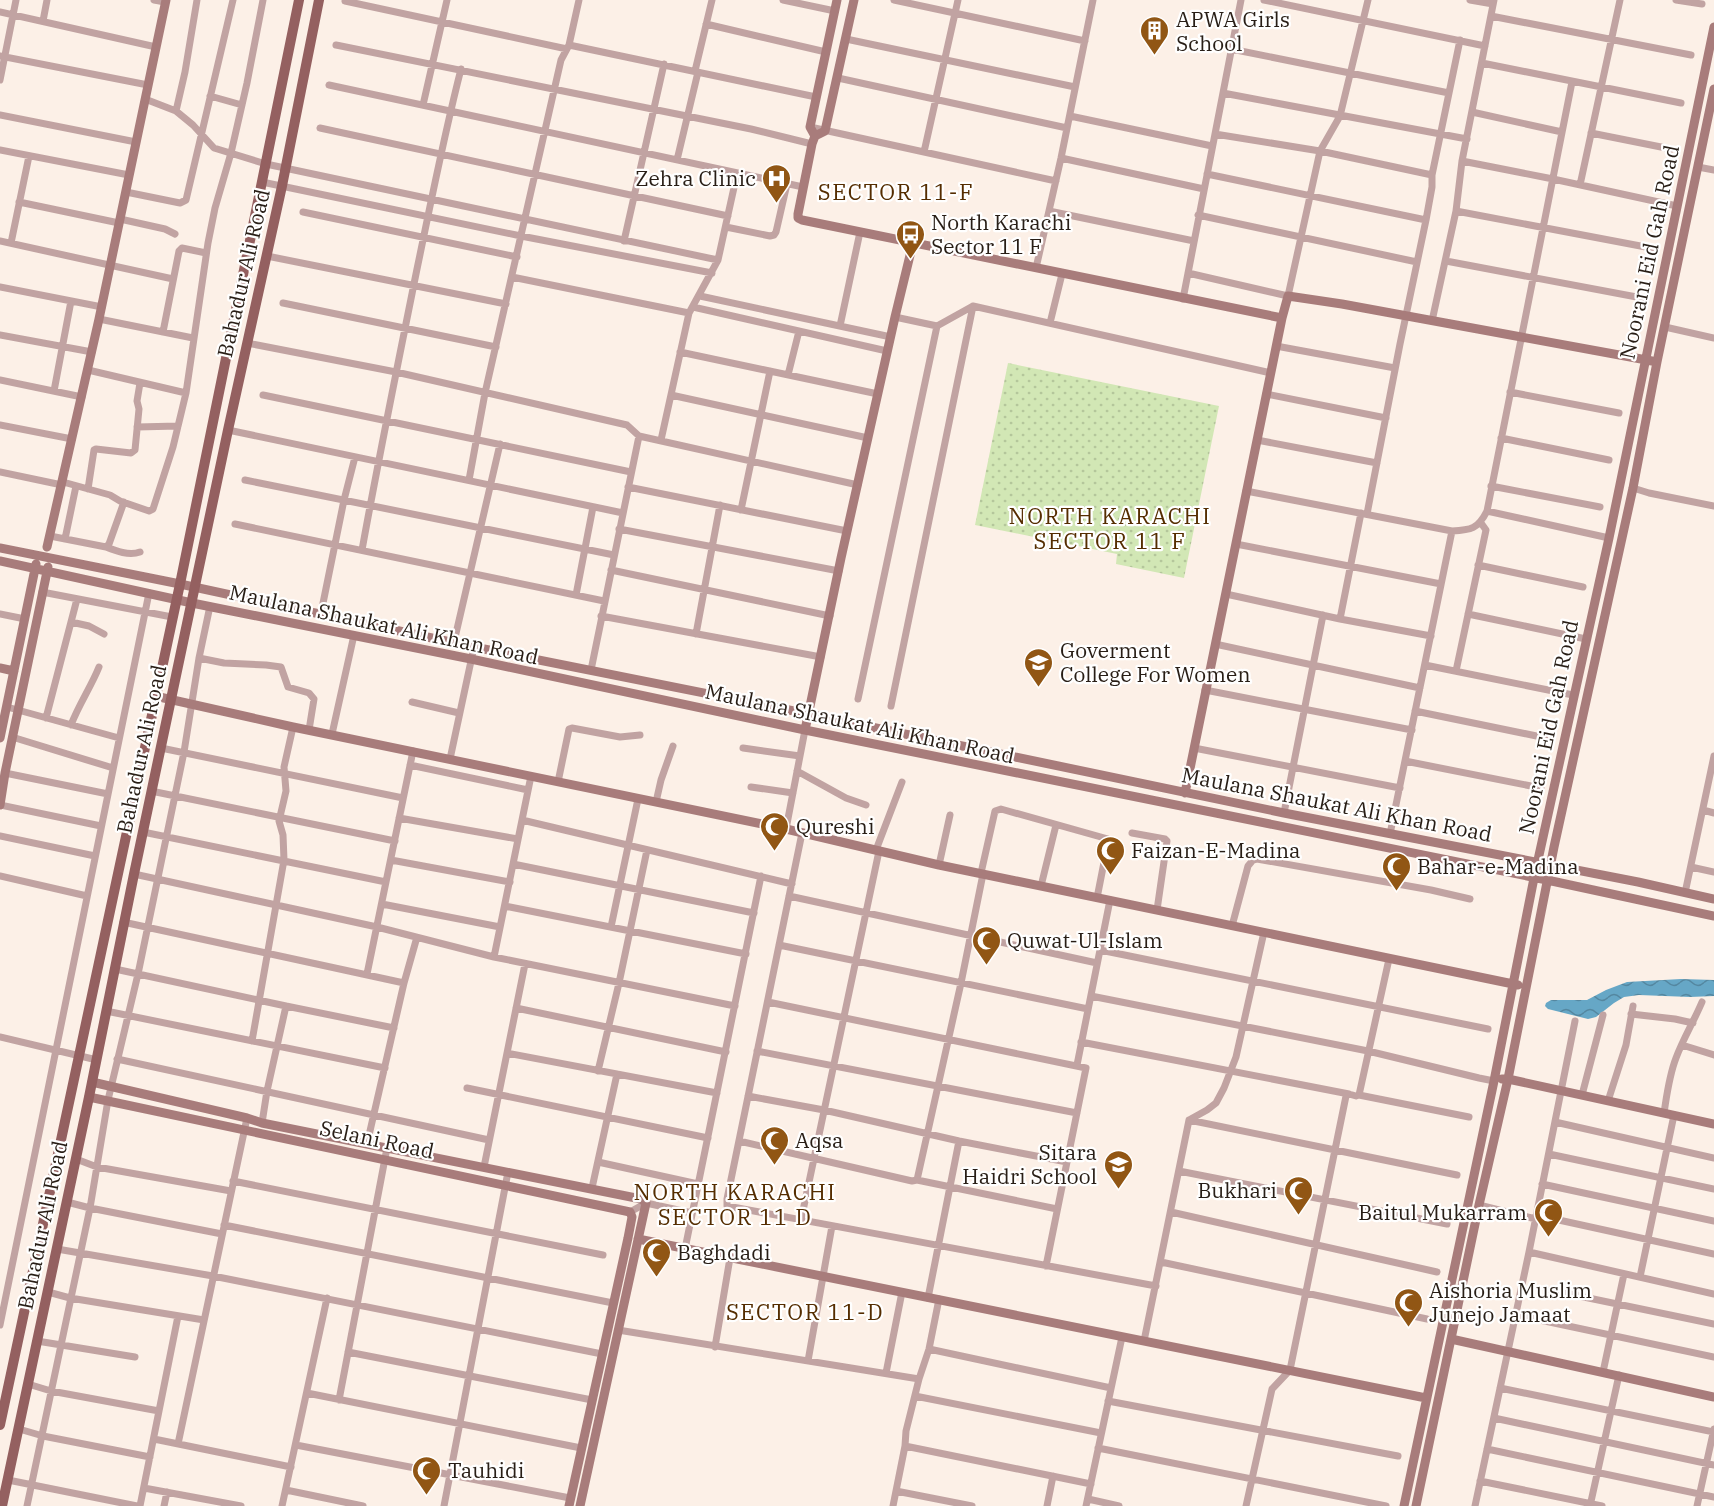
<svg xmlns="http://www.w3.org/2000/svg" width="1714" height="1506" viewBox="0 0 1714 1506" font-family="'IBM Plex Serif',serif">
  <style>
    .park { fill: url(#park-dots) }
    .water { fill: url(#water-waves) }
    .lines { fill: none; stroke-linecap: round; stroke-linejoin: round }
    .street { stroke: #c1a3a2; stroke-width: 7 }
    .secondary { stroke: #a87c7b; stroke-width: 9 }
    .primary { stroke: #946060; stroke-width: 10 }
    .labels { text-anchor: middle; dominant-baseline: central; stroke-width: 4.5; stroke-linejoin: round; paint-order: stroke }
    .poi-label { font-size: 21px; fill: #281e16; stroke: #fff; text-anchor: start }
    .street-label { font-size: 21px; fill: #281e16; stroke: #fff }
    .neighbourhood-label { font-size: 22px; letter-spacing: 1.5px; fill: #552d00; stroke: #fff }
  </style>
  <defs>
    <pattern id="park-dots" width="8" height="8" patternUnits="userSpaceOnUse" patternTransform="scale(1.5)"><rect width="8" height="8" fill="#d2e7b5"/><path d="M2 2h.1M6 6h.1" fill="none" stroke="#b4c69b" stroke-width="1.8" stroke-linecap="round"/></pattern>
    <pattern id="water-waves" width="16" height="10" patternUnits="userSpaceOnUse" patternTransform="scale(1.5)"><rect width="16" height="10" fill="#66a7c6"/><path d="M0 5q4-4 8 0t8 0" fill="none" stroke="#5487a0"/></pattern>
  </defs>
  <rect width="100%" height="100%" fill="#fcf0e7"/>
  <path class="park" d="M1008,363l211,43 -35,172 -68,-14 1,-10 -142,-29z"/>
  <path class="water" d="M1681,979l33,1v16l-24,1 -51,-2 -15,2 -10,6 -18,14 -8,2 -40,-10 -3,-3 1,-3 5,-3h36l19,-10 21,-8z"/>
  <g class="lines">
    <path class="street" d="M154,0l11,2
      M783,0l52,11
      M894,0l191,41
      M1264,0l221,46
      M1470,0l23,4
      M1676,0l26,4
      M345,1l222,48
      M0,12l156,35
      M1491,16l200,39
      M43,21l4,-21
      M706,24l120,28
      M846,39l229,48
      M336,45l415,84 61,15
      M569,45l247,52
      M1231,49l218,44
      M0,56l148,29
      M1482,63l199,40
      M695,71l17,-71
      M838,78l229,50
      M0,80l16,-80
      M329,85l474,102
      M1223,93l244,46
      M210,96l32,9
      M145,99l31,12 17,14 21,23 52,16 452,96
      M423,105l24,-105
      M176,111l9,-39 12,-72
      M1472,112l90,20
      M0,115l136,27
      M1070,116l142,30
      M810,127l246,54
      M320,128l408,88
      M1591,133l80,16
      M1215,134l105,17 112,24
      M0,150l129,25
      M924,152l34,-152
      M1061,158l143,31
      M677,160l21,-88
      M1462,161l91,18 124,27
      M1698,167l16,3
      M1207,174l219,46
      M262,182l259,54 191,37
      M1580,185l40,-185
      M126,192l54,11 6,-3 47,-200
      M19,202l100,21
      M1049,211l145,30
      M1456,211l195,37
      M303,212l214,45
      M1198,215l219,47
      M120,219l45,10 10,5
      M726,227l44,9 4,-1 2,-3 11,-48
      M0,241l173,38
      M624,241l40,-177
      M11,243l18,-87
      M267,256l239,48
      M1446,261l196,37
      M1036,268l25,-110 32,-158
      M1188,273l100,23 32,-145 20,-35 28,-116
      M512,277l177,36
      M0,287l102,20
      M700,296l191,41
      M1183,299l58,-299
      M283,303l213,44
      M693,307l194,44
      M895,317l42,9
      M99,319l94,19
      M1432,321l24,-110 6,-50 32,-161
      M1050,323l12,-49
      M840,326l20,-94
      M1665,327l49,11
      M163,332l16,-81 3,-3 24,5
      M0,335l92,17
      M247,343l149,29 231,53 12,11 219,49
      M1276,346l119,22
      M680,352l198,42
      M88,370l98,23
      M788,375l11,-44
      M0,380l82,17
      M54,391l17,-90
      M1510,392l109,21
      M1266,394l120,24
      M263,395l368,77
      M671,395l197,43
      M0,425l72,14
      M137,427l41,-1
      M228,430l395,83
      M1501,438l108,22
      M661,440l28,-127 29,-53 19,-86
      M1257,440l120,23
      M0,472l62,13
      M245,480l369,75
      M469,480l16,-87 76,-333 8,-15 10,-45
      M63,482l47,13 10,6 29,10 4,-2 20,-62 13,-54 22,-150 7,-35 16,-55 16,-70 16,-83
      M1491,486l109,21
      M628,487l219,44
      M1633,488l16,5 65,13
      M88,489l6,-39 2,-1 35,4 4,-3 4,-41 -2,-8 3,-18
      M1246,491l206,40c19,-1 26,-2 35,-20l122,27
      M741,510l29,-139
      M1487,511l85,-429
      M1367,514l33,-170 26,-124 6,-33v-12l28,-135
      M235,524l369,77
      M619,529l220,42
      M50,536l56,11 3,-3 15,-42
      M65,539l11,-53
      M1236,544l205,40
      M106,547c10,4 23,9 34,5
      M362,550c17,-94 36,-187 55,-281 14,-67 27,-134 44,-200
      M1478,565l105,22
      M611,570l219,46
      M42,592l130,25
      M1226,594l114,25 21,-106
      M576,595l17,-88
      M321,613l23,-113 11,-43
      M0,614l25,5
      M1468,614l118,25
      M601,616l220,41
      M1340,619l91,17
      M71,622l18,4 15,8
      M696,634l24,-129
      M454,642l46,-198
      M1215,644l205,44
      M199,658l25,5 42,2 15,2 7,20 21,6 5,6 -5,31
      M1425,665l148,30
      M591,670l48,-234
      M1456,671l30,-141 -5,-7
      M1205,690l207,40
      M858,699l79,-373 36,-20 298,67
      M412,702l47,11
      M891,706l82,-400
      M7,707l112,31
      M1415,711l136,28
      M46,718l31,-119
      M71,725c8,-21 20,-38 28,-58
      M332,734l22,-99
      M12,737l101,31
      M161,748l242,50
      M743,748l57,8
      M1194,748l206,40
      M450,759l24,-112
      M1405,761l136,27
      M410,765l118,25
      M797,771l49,27 20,7
      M5,773l103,21
      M558,782l11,-53 3,-1 48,9 20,-2
      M751,787l42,6
      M151,791l244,50
      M656,802l5,-22 12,-34
      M0,805l101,21
      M1703,810l11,3
      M1284,813l39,-198
      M399,818l119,21
      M522,820l270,64
      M786,829l19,-99
      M143,832l243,50
      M802,833l-75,366v7l429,80
      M1132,833l33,6 2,2 -10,69
      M1390,834l62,-303
      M0,836l95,20
      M876,850l26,-68
      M391,860l119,22
      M513,864l241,49
      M939,865l11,-50
      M1691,867l23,5
      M981,873l14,-62 6,-2 107,30v3l-11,56
      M134,874l243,53 117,30 241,49
      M0,876l87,20
      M1041,886l15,-61
      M1685,893l29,-137
      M789,896l308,67
      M382,904l118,23
      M505,906l241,48
      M123,922l281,61
      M1232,926l16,-60 5,-6 4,-1 174,31 39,9
      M611,927l27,-128
      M779,945l309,64
      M1100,950l388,79
      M494,957l37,-181
      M115,969l171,37 108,22
      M367,974l46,-223
      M1091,996l277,55 111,27 15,3
      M768,1002l318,66 -40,198
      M516,1008l210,44
      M106,1011l279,57
      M1631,1014l44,5 18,4
      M0,1037l97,23
      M252,1041l32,-181 -1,-25 -4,-14 7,-30 -2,-24 9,-40
      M1081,1042l268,52
      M1682,1045l32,10
      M757,1051l320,62
      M507,1053l210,40
      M117,1059l372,81
      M1077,1065l33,-165
      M598,1071l21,-88 28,-133
      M467,1088l241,50
      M1359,1095l110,22
      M1582,1095l21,-80
      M748,1096l76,14 135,31 108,21
      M1608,1101l18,-56 7,-39
      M1664,1113c3,-19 5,-37 12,-55 7,-19 18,-37 26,-56
      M1189,1120l268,55
      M1555,1122l159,36
      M262,1123l5,-32 19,-85
      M739,1141l173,40 5,-1 140,29
      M367,1144l37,-161 13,-46
      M1549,1154l165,35
      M76,1159l21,8 134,24
      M598,1162l100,22
      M484,1167l41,-203
      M1179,1171l268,53
      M917,1180l44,-197 22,-109
      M233,1181l370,74
      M1542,1184l172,37
      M592,1188l25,-114
      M67,1202l23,6 132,26
      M1479,1205l57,14
      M630,1212l16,-9 46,10
      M1171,1212l266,60
      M1536,1215l178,39
      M801,1220l78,-369
      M224,1225l389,78
      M57,1249l156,27 389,78
      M685,1249l76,-373
      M1529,1252l185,42
      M1161,1262l266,57
      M1640,1277l34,-162
      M1550,1290l164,34
      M48,1292l22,6 134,22
      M928,1298l31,-157
      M1516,1315l198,42
      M0,1325l149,-732
      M618,1330l301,49
      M37,1341l98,16
      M1144,1341l45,-221 18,-10 9,-7 8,-15 12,-31 28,-125
      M715,1347l15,-89
      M929,1349l182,39
      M348,1352l244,48
      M808,1361l24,-135
      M1603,1372l21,-98
      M886,1373l16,-81
      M28,1384l23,7 108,20
      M1500,1388l214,44
      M307,1393l274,55
      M915,1396l186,37
      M339,1400l48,-252
      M1108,1401l290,55
      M1494,1418l220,47
      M19,1429l24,7 107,21
      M154,1439l137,28
      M178,1444l69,-326
      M296,1445l274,53
      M905,1446l186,38
      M1098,1448l288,58
      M1487,1449l227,48
      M8,1480l129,26
      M1480,1481l122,25
      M144,1488l97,18
      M286,1490l77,16
      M896,1491l76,15
      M1088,1499l31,7
      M27,1506l63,-298 18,-108 30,-126 46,-222 15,-94 11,-52
      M140,1506l38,-190
      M164,1506l3,-14
      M282,1506l45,-208
      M444,1506l64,-334
      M893,1506l12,-60 1,-15 13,-52 10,-30 10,-50
      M1047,1506l6,-30
      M1086,1506l36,-169
      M1246,1506l26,-117 18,-19 56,-274 3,-2 7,2 3,-1 30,-136
      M1475,1506l54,-254 46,-231
      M1590,1506l29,-131
      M1697,1506l17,-77"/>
    <path class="secondary" d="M854,0l-29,131 -10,5 -3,8 -14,70v4l4,2 480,98
      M815,136l-5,-9 27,-127
      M47,547l52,-228 67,-319
      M0,548l180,36 294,63 335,67 475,99 354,69 76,17
      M0,561l192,42 279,56 334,71 742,150 167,36
      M0,668l14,3
      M155,696l138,31 493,102 153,36 579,120
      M805,730l36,-172 54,-241 18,-74
      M0,738l36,-174
      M1185,793l97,-475 6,-22 54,8 310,57
      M0,805l5,-32 43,-206
      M1502,1079h6l206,45
      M92,1082l155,36 15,5 379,76 5,4 -66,303
      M89,1097l541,115 2,5 -4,21 -59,268
      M638,1239l788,159
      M1451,1339l263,58
      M1404,1506l90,-425 40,-203 75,-340 105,-511
      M1416,1506l63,-301 29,-126 46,-232 79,-359 24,-126 57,-273"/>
    <path class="primary" d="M0,1425l180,-841 119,-584
      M2,1506l87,-409 45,-223 94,-444 54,-244 37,-186"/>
  </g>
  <defs>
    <symbol id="building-pin" viewBox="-11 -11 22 30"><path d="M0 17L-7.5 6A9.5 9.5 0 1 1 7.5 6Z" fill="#915614" stroke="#fff"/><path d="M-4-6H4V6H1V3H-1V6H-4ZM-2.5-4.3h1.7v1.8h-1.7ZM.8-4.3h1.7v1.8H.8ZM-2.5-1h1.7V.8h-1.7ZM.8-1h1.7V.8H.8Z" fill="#fff"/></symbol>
    <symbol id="hospital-pin" viewBox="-11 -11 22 30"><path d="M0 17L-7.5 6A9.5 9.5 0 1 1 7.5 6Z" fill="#915614" stroke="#fff"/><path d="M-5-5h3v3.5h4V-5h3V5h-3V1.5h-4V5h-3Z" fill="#fff"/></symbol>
    <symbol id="bus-pin" viewBox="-11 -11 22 30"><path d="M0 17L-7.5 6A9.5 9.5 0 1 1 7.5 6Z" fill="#915614" stroke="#fff"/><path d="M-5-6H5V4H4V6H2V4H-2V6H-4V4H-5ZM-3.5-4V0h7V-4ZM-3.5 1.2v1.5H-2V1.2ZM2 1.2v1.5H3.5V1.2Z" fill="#fff"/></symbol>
    <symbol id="university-pin" viewBox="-11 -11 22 30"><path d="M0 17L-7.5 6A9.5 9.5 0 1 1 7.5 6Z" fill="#915614" stroke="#fff"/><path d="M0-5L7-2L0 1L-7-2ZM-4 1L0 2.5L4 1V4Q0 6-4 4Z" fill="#fff"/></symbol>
    <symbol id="mosque-pin" viewBox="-11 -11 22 30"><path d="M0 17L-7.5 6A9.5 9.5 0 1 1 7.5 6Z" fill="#915614" stroke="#fff"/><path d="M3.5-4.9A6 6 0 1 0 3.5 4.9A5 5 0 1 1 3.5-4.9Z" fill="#fff"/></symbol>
    <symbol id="school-pin" viewBox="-11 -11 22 30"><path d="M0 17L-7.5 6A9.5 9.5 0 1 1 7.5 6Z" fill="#915614" stroke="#fff"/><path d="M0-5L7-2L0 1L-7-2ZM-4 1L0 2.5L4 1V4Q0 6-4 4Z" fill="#fff"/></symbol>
  </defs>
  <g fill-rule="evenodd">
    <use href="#building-pin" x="1138" y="14" width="33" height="45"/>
    <use href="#hospital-pin" x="760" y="162" width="33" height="45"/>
    <use href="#bus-pin" x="894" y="218" width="33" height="45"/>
    <use href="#university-pin" x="1022" y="646" width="33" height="45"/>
    <use href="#mosque-pin" x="758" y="810" width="33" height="45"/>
    <use href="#mosque-pin" x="1094" y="834" width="33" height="45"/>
    <use href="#mosque-pin" x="1380" y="850" width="33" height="45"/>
    <use href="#mosque-pin" x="970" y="924" width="33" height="45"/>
    <use href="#mosque-pin" x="758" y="1124" width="33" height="45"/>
    <use href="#school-pin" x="1102" y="1148" width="33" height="45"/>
    <use href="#mosque-pin" x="1282" y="1174" width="33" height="45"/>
    <use href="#mosque-pin" x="1532" y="1196" width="33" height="45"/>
    <use href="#mosque-pin" x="640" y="1236" width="33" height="45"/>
    <use href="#mosque-pin" x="1392" y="1286" width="33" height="45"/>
    <use href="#mosque-pin" x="410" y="1454" width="33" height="45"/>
  </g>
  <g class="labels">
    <g class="poi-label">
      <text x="1176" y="19">APWA Girls<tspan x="1176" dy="24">School</tspan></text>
      <text x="756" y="178" text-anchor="end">Zehra Clinic</text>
      <text x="931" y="222">North Karachi<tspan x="931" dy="24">Sector 11 F</tspan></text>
      <text x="1060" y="650">Goverment<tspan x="1060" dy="24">College For Women</tspan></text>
      <text x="796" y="826">Qureshi</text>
      <text x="1131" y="850">Faizan-E-Madina</text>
      <text x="1417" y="866">Bahar-e-Madina</text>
      <text x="1007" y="940">Quwat-Ul-Islam</text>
      <text x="795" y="1140">Aqsa</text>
      <text x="1097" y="1152" text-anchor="end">Sitara<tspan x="1097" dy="24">Haidri School</tspan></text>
      <text x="1277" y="1190" text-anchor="end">Bukhari</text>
      <text x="1527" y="1212" text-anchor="end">Baitul Mukarram</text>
      <text x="677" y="1252">Baghdadi</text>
      <text x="1429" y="1290">Aishoria Muslim<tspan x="1429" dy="24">Junejo Jamaat</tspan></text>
      <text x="448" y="1470">Tauhidi</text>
    </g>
    <g class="street-label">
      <text transform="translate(1649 252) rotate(-78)">Noorani Eid Gah Road</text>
      <text transform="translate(243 273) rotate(-77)">Bahadur Ali Road</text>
      <text transform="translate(384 624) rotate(12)">Maulana Shaukat Ali Khan Road</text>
      <text transform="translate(860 723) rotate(12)">Maulana Shaukat Ali Khan Road</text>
      <text transform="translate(1548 727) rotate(-78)">Noorani Eid Gah Road</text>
      <text transform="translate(141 749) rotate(-78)">Bahadur Ali Road</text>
      <text transform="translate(1337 804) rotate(11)">Maulana Shaukat Ali Khan Road</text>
      <text transform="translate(377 1139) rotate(12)">Selani Road</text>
      <text transform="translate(42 1225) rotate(-78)">Bahadur Ali Road</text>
    </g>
    <g class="neighbourhood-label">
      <text x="896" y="191">SECTOR 11-F</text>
      <text x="1110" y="515">NORTH KARACHI<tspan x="1110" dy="25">SECTOR 11 F</tspan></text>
      <text x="735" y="1191">NORTH KARACHI<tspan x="735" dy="25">SECTOR 11 D</tspan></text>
      <text x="805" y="1311">SECTOR 11-D</text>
    </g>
  </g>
</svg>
